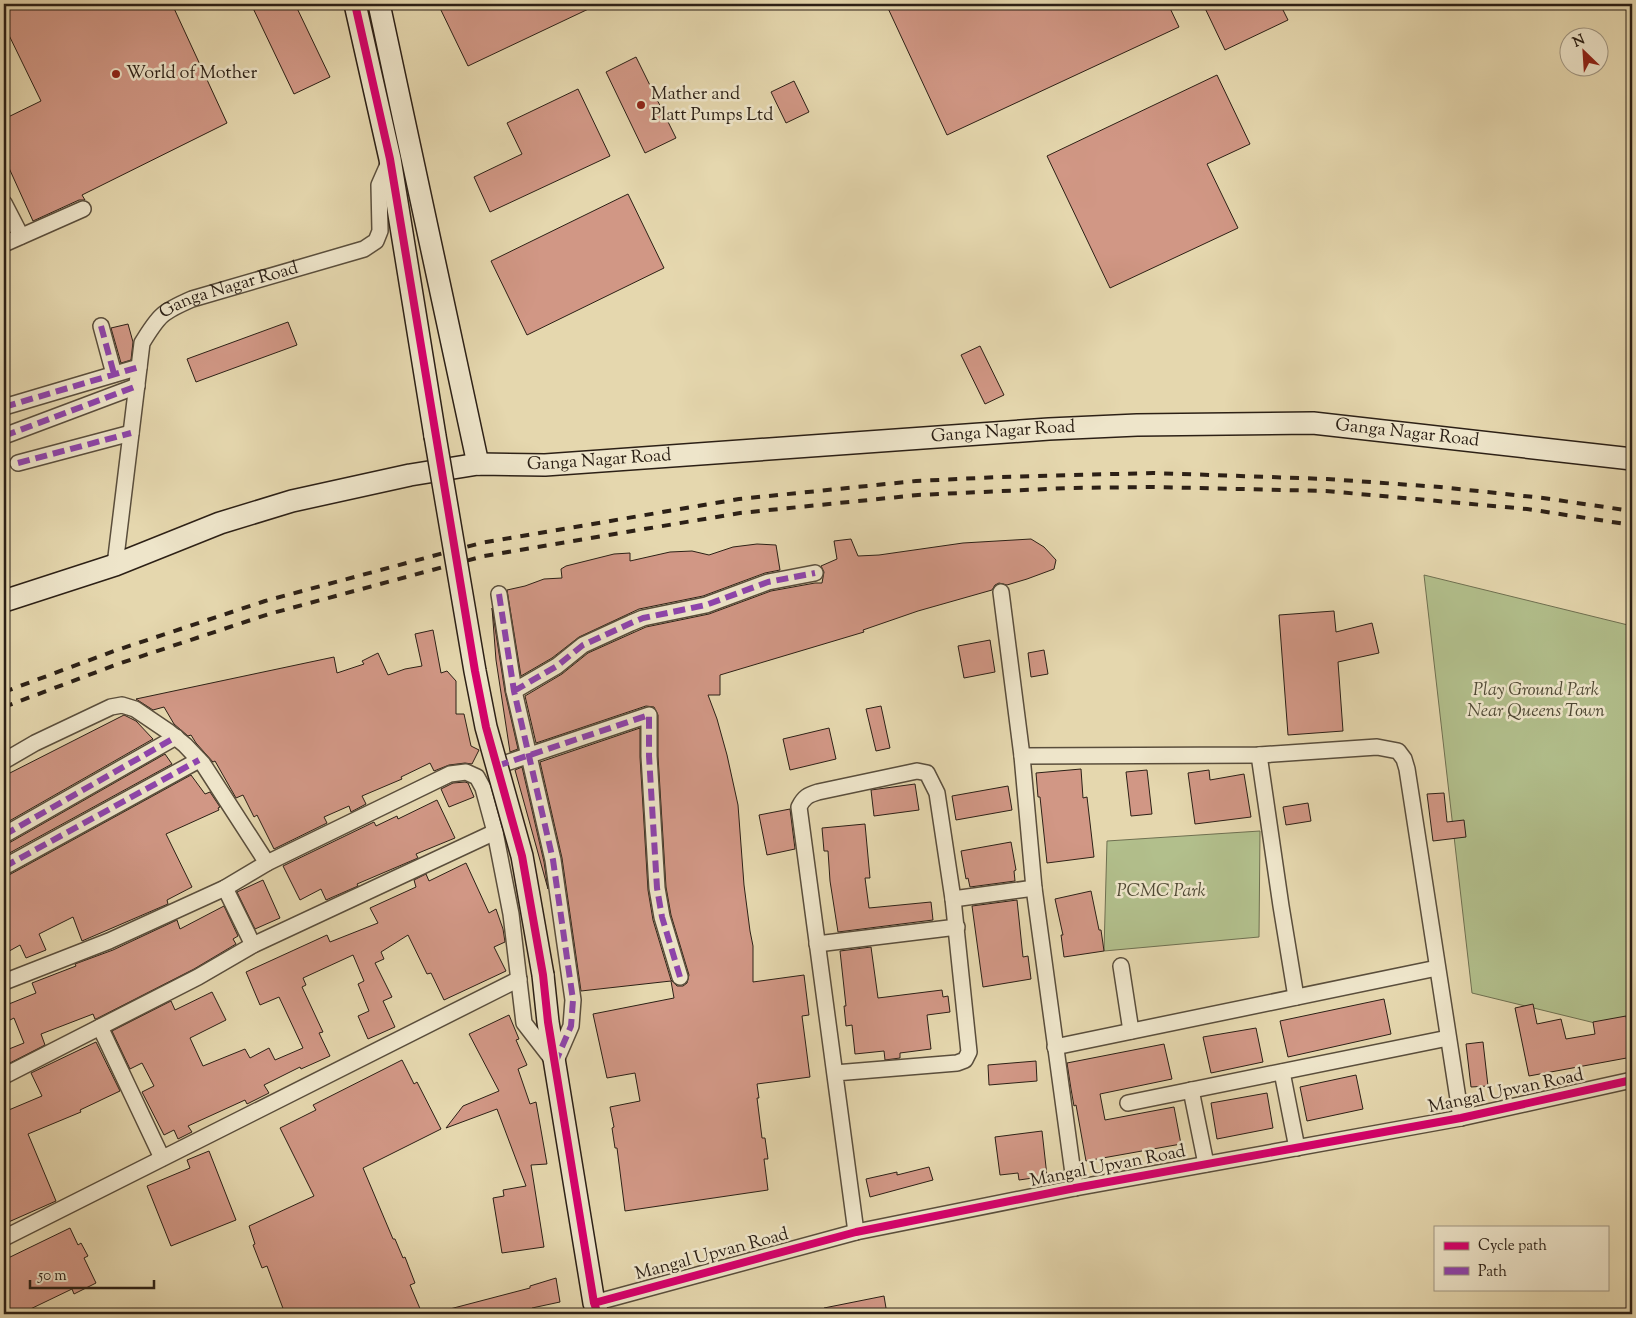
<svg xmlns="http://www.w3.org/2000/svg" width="1636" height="1318" viewBox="0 0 1636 1318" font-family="'Sorts Mill Goudy',serif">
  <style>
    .green { fill: #b2bf8c; stroke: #6f7051 }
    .building { fill: #d19785; stroke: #2c2016 }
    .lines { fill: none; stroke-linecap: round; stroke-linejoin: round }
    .street-casing { stroke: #5a4e3c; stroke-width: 18 }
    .secondary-casing { stroke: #2c2016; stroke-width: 24 }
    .street { stroke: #eee5ca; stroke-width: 15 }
    .secondary { stroke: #eee5ca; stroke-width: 21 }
    .rail { stroke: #2c2016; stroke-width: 4; stroke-dasharray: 9 9; stroke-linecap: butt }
    .secondary-bridge-casing { stroke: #2c2016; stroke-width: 24; stroke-linecap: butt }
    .secondary-bridge { stroke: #eee5ca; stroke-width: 21 }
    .quiet { stroke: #8e44ad; stroke-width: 6; stroke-dasharray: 12 6; stroke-linecap: butt }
    .cycleway-casing { stroke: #eee5ca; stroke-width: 11 }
    .cycleway { stroke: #d6006c; stroke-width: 8 }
    .poi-dot { fill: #8f2418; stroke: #eee5ca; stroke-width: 2 }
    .labels { text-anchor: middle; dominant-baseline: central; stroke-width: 5; stroke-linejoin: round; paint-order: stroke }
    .poi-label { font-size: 18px; fill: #2c2016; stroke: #eee5ca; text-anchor: start }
    .street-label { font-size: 18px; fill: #2c2016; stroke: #eee5ca }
    .park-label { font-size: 18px; font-style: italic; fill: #4e4834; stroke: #eee5ca }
  </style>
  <rect width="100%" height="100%" fill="#e5d7ae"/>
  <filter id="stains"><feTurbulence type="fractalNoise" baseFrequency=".004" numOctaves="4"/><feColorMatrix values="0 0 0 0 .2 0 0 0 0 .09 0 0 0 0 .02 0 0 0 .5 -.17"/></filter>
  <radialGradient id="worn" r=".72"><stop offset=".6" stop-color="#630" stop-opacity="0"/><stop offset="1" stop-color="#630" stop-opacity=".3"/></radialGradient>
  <path class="green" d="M1424,575l208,51v406l-160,-39z
    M1260,831l-1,106 -155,14 3,-110z"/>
  <path class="building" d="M4,4h168l55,119 -145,72 3,5h-6l-46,21 -29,-64v-38l37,-18 -37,-76z
    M251,4h44l35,73 -36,17z
    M438,4h161l-131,62z
    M886,4h282l11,23 -232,108z
    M1203,4h77l8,16 -63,30z
    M636,57l40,81 -31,15 -39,-81z
    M1217,75l33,69 -43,20 31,64 -128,60 -63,-132z
    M794,81l15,31 -23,11 -15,-31z
    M578,89l32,67 -120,56 -16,-35 48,-23 -15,-31z
    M628,194l36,74 -137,67 -36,-74z
    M288,322l9,23 -101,37 -9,-23z
    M128,324l5,18 -2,18 -10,3 -10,-35z
    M980,346l24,49 -19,9 -24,-49z
    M851,539l7,17 21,-1 84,-12 68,-4 13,8 12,13 -2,9 -27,10 -20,6 -8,-2 -4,2 -3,5 -74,21 -55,19 1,2 -144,43v20h-12l9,24 10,36 11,50 6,80 6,46 3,15v36l51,-7 5,40 -7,1 8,61 -53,7 2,14h-2l5,40h3l3,21h-4l4,31 -143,21 -8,-63h-2l-3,-20 2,-1 -4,-20 30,-6 -5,-28 -28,5 -14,-64 81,-16 -3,-17 -90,10 -19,-133 -22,-96 100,-34v29l8,133 5,30 18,60 6,6h6l4,-3 2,-8 -18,-60 -5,-28 -8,-131v-41l-4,-8 -8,-1 -110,37 -11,-47 37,-22 26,-21 58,-26 63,-13 62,-23 44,-8h7l2,-11 -3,-6 16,-7 -3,-18z
    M757,544l19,1 4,25 -15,3 -62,23 -64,13 -60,28 -27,21 -31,18 -14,-86 18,-4 19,-7 18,-1 -1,-9 5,-3 48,-12 16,-1v8l40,-9 22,-1 17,4 24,-8z
    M492,608l13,84 13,57 -8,3 -14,-92z
    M1334,611l2,21 36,-9 7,30 -41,9 5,69 -55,4 -9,-120z
    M433,630l8,43 6,-2 9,10v33h8l7,32 8,4 -7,14 -7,-1 -16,2 -15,6 -4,-8 -29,14 1,2 -40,17 4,8 -15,8 -2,-6 -25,11 3,6 -53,26 -17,-34 -3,2 -11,-22 -7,3 -21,-37 -2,1 -17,-19 -5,-8 -3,1 -14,-12 -10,-17 -11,3 -17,-11 198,-42 3,16 27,-9 -2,-3 16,-8 10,22 17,-6 17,-3 -7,-32z
    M990,640l5,32 -31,6 -6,-32z
    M1044,650l4,24 -17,3 -3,-24z
    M881,706l9,42 -14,3 -10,-42z
    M124,715l12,6 17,18 -149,85v-48z
    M829,728l7,31 -46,11 -7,-31z
    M165,754l7,10 -168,92v-12l5,-1z
    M522,767l22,95 4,27 -33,-119z
    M1081,769l2,29 4,-1 7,60 -47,6 -7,-66h-2l-2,-24z
    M1147,770l5,44 -21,2 -5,-44z
    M1209,770l1,10 34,-6 7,43 -56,7 -7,-51z
    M191,775l14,19 5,-2 10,15 -2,1 1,2 -53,24 26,53 -25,13 1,4 -86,37 -9,-24 -34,17 7,16 -20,8 -6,-13 -16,9v-78l5,-1z
    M465,782l3,1 6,14 -25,10 -8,-18 12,-6z
    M915,784l4,26 -45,6 -3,-26z
    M1008,786l4,24 -56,10 -4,-24z
    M1444,793l3,29 17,-2 2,17 -33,4 -6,-47z
    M437,800l18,38 -39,16 2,4 -61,26 1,2 -32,14 -5,-11 -21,11 -17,-34 91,-44 2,4 21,-10 1,3z
    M1308,803l3,18 -25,4 -3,-18z
    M790,809l5,40 -28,6 -8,-40z
    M865,824l5,54h-5l4,30 62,-6 2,18 -95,12 -8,-51 -2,-30h-4l-2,-23z
    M1011,842l5,28 -2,1 1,10 -45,6 -2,-9 -2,1 -5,-28z
    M466,863l23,50 7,-4 7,20 2,13 -11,5 12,24 -62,29 -13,-27 -4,1 -19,-39 -27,17 3,7 -9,4 17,34 -9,4 12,26 -27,12 -10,-23 11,-5 -11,-27 6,-3 -11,-26 -50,23 3,7 -4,2 21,45 -4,1 11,23 -29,13 -1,-2 -36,18 5,8 -22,11 -2,-4 -57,26 4,6 -14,7 -4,-9 -10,5 -22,-43 12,-6 -12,-23 -12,6 -18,-38 59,-30 4,9 37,-18 14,28 -36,18 13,28 42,-17 5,9 19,-10 6,12 28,-12 -24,-51 -19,8 -14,-33 81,-37 3,7 48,-19 -8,-15 46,-21 -2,-7 12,-6 3,7z
    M263,880l17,38 -25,11 -18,-37z
    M1091,891l8,39h2l3,21 -40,6 -3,-22h2l-8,-36z
    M1017,900l6,57 5,-1 3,23 -48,8 -11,-81z
    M224,906l14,30 -5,3 3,5 -42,25 -98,50h-1l-2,-5 -52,20 4,11 -41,21v-15l20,-8 -10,-25 -10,5v-17l32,-13 -4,-10 44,-17 -1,-2 38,-14 64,-30 3,9z
    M871,947l7,51 64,-8 1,7 5,-1 2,16 -23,3 4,34 -31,4v5l-15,2 -1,-9 -29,3 -3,-29 -6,1 -2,-20h2l-6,-55z
    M1384,999l7,35 -103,23 -8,-36z
    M1533,1004l4,20 24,-5 5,20 29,-5 -2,-12 33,-6 6,32v9l-103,19 -14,-68z
    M509,1015l10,24 -3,1 11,25 -9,4 12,35 6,-2 11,62 -16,1 13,82 -42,6 -9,-55 11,-2 -1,-6 23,-4 -29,-77 -51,19 17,-22 36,-15 -30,-57z
    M1256,1028l7,34 -52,11 -8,-36z
    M96,1042l24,49 -40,19 1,2 -53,22 28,67 -52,23v-112l38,-16 -11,-23z
    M1483,1042l5,44 -17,1 -5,-43z
    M1164,1044l8,35 -72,15 5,26 69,-13 7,37 -95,17 -10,-56 -2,1 -3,-17 -4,-26z
    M402,1060l12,24 3,-2 24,47 -78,39 30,71h2l8,19 2,-1 10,26 -5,2 11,26 -7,3h-122l-2,-5 -6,2 -17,-45 -5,2 -9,-23 2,-1 -6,-18 65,-30 -34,-68 36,-18 -3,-5z
    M1036,1061l1,20 -48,4 -1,-20z
    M1356,1075l7,34 -56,12 -7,-34z
    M1267,1093l6,35 -56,11 -6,-36z
    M1042,1131l5,45 -28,4 -1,-7 -18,2 -5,-38z
    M209,1151l27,69 -65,26 -24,-60 43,-18 -3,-8z
    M929,1167l4,13 -63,17 -4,-18 31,-7v3z
    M70,1228l8,17 3,-2 7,13 -4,2 12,25 -22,11 -2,-5 -52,25h-16v-54z
    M556,1278l4,24 -28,6v2l-16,4h-69l-1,-4 84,-22v-2z
    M884,1296l3,18h-63v-6z"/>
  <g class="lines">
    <defs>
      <g id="street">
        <path d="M4,203l17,33"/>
        <path d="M4,244l79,-35"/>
        <path d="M101,326l13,48"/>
        <path d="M4,407l135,-40"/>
        <path d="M4,436l133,-50"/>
        <path d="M18,463l113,-30"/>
        <path id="s1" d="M115,565l27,-222c17,-28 20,-31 50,-44l172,-50 12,-8 4,-10 -1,-46 11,-25"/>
        <path d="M1001,592l21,164 12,132 41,300"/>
        <path d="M514,691l43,-25 26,-21 48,-22 12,-5 63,-13 62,-23 47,-9"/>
        <path d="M1259,755l22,151 15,91"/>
        <path d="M1022,756l237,-1 118,-8 21,4 6,8 3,10 54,349"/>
        <path d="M4,761l31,-18 76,-36 11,-2 13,4 34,23 16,13 18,19 64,99"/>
        <path d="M497,766l152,-51v41l8,132 5,29 18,60"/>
        <path d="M4,835l172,-98"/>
        <path d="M4,867l195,-107"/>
        <path d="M225,888l28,57"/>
        <path d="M953,899l81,-11"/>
        <path d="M817,944l140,-17"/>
        <path d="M1121,966l10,65"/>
        <path d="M4,982l105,-41 116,-53 42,-25 183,-89 16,-2 11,5 6,11 12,44 16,82 13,109 31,40 16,-37 2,-26 -20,-140 -39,-169 -15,-97"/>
        <path d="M100,1027l62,131"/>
        <path d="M1055,1047l382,-79"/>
        <path d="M1282,1072l15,76"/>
        <path d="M835,1073l122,-10 8,-3 4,-8 -16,-153 -16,-106 -10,-20 -10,-2 -99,21c-10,3 -14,5 -19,15l57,425"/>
        <path d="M4,1076l194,-99 55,-32 242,-113"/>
        <path d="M1191,1090l15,74"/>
        <path d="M1128,1103l320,-65"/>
        <path d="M4,1238l515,-259"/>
        <path d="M594,1303l262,-71 219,-44 386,-70 171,-38"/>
      </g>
      <g id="secondary">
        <path d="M355,4l35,155 45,277"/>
        <path d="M379,4l99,460"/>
        <path id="s2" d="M4,601l111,-36 105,-42 72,-22 118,-26 68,-11 67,1 504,-36 88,-4 176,-2 319,36"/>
        <path d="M543,975l5,47 46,281 4,11"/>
      </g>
    </defs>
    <use href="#street" class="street-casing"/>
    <use href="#secondary" class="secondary-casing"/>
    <use href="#street" class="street"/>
    <use href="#secondary" class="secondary"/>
    <path class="rail" d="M4,692l110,-41 151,-50 216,-58 258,-44 177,-18 83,-4 154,-4 174,6 113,8 103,11 89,13
      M4,707l114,-43 151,-50 215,-58 256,-43 178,-18 151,-7 84,-1 173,4 201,18 105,16"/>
    <defs>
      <path id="secondary-bridge" d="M435,436l40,235 11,56 36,129 21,119"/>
    </defs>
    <use href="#secondary-bridge" class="secondary-bridge-casing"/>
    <use href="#secondary-bridge" class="secondary-bridge"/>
    <path class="quiet" d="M101,326l13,48
      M4,407l135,-40
      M4,436l133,-50
      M18,463l113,-30
      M499,594l15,97 39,169 20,140 -2,26 -15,35
      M514,691l43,-25 26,-21 48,-22 12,-5 63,-13 62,-23 47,-9
      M497,766l152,-51v41l8,132 5,29 18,60
      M4,835l172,-98
      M4,867l195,-107"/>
    <defs>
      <path id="cycleway" d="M355,4l35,155 85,512 11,56 36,129 21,119 5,47 46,281 4,11
        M594,1303l262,-71 219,-44 386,-70 171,-38"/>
    </defs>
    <use href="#cycleway" class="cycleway-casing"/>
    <use href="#cycleway" class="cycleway"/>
  </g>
  <g class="poi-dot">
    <circle cx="116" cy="74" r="5"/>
    <circle cx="641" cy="105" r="5"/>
  </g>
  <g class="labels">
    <g class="poi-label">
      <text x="126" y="74">World of Mother</text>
      <text x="651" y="95">Mather and<tspan x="651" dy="21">Platt Pumps Ltd</tspan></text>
    </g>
    <g class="street-label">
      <text stroke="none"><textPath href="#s1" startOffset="330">Ganga Nagar Road</textPath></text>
      <text stroke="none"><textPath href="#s2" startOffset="1021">Ganga Nagar Road</textPath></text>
      <text stroke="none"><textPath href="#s2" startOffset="1426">Ganga Nagar Road</textPath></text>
      <text stroke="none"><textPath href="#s2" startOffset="616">Ganga Nagar Road</textPath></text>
      <text transform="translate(1506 1092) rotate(-12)">Mangal Upvan Road</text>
      <text transform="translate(1108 1167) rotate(-11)">Mangal Upvan Road</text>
      <text transform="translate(712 1255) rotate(-15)">Mangal Upvan Road</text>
    </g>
    <g class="park-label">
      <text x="1536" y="691">Play Ground Park<tspan x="1536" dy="21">Near Queens Town</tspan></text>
      <text x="1161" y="892">PCMC Park</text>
    </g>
  </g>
  <rect width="1636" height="1318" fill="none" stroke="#e5d7ae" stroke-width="20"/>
  <rect x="5" y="5" width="1626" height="1308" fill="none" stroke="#2c2016" stroke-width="2.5"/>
  <rect x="10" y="10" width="1616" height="1298" fill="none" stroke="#2c2016"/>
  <rect x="1434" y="1226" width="175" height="65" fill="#eee5ca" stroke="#a09682"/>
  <rect x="1444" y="1242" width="25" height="8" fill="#d6006c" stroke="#a09682"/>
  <text x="1478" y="1250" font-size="15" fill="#2c2016">Cycle path</text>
  <rect x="1444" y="1267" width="25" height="8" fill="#8e44ad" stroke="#a09682"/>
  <text x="1478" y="1276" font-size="15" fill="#2c2016">Path</text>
  <g transform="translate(1584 52) rotate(335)"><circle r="24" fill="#eee5ca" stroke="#a09682"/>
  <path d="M0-4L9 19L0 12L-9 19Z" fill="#8f2418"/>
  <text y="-8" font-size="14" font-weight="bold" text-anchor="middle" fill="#2c2016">N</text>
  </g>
  <path d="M30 1280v8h124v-8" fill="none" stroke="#2c2016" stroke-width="2.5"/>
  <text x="38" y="1280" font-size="15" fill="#2c2016" stroke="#eee5ca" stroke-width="4" paint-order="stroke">50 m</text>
  <rect width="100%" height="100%" filter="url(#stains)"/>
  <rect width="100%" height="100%" fill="url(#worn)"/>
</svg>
